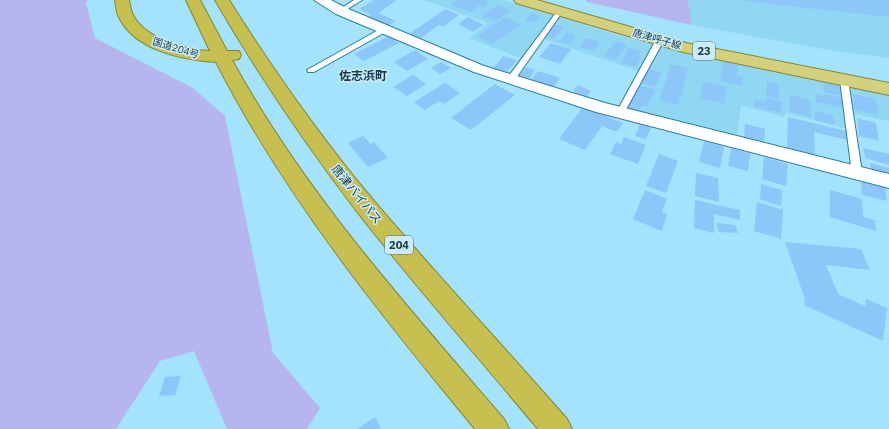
<svg xmlns="http://www.w3.org/2000/svg" width="889" height="429" viewBox="0 0 889 429" font-family="'IBM Plex Sans','Noto Sans JP',sans-serif">
  <style>
    .built { fill: #90d7f4 }
    .green { fill: #b7b5f0 }
    .building { fill: #8dc6f8 }
    .lines { fill: none; stroke-linecap: round; stroke-linejoin: round }
    .service-casing { stroke: #277f9d; stroke-width: 2 }
    .minor-casing { stroke: #277f9d; stroke-width: 2 }
    .primary-casing { stroke: #818731; stroke-width: 2 }
    .trunk-casing { stroke: #818731; stroke-width: 2 }
    .service { fill: #fff; fill-rule: evenodd }
    .minor { fill: #fff; fill-rule: evenodd }
    .primary { fill: #d5d07c; fill-rule: evenodd }
    .trunk { fill: #c7c050; fill-rule: evenodd }
    .labels { text-anchor: middle; dominant-baseline: central; stroke-width: 3; stroke-linejoin: round; paint-order: stroke }
    .far-street-label { font-size: 10px; fill: #183b48; stroke: #ccebf8 }
    .shield { fill: #ccebf8; stroke: #4e707d; stroke-width: 1 }
    .shield-label { font-size: 11px; font-weight: bold; fill: #183b48 }
    .far-quarter-label { font-size: 12px; font-weight: bold; fill: #183b48; stroke: #ccebf8 }
    .street-label { font-size: 12px; fill: #183b48; stroke: #ccebf8 }
  </style>
  <rect width="100%" height="100%" fill="#a3e3fd"/>
  <path class="built" d="M424,0h79l117,36 58,15 211,44v26l-44,-9 3,17 -62,-16 -2,4 -43,-12 -5,35 -120,-30 22,-39 -100,-34 -15,22 -54,-21 19,-15z
    M688,0h201v58l-55,-7 -142,-26z"/>
  <path class="green" d="M0,0h88l-2,3 9,35 98,50 32,28 48,237 47,55 -13,21h-80l-33,-78 -34,10 -44,68h-116z
    M585,0h103l4,25 -105,-23z"/>
  <path class="building" d="M374,0h23l-19,13 18,8 -8,5 -21,-9 4,-2 -12,-6z
    M456,0h27l6,2 -6,6 -5,-2 -7,6 -21,-7z
    M746,0h143v17l-144,-16z
    M498,5l13,6 -17,11 -13,-6z
    M445,9l14,6 -16,12 -4,-2 -19,14 -11,-5z
    M531,13l9,3 -6,7 -9,-3z
    M468,17l16,8 -11,7 -15,-8z
    M505,17l16,8 -29,19 -15,-8z
    M555,24l9,3 -10,12 -9,-3z
    M567,33l9,3 -6,8 -10,-3z
    M389,36l10,7 -35,18 -10,-7z
    M586,38l14,4 -6,9 -14,-4z
    M616,41l11,4 -12,15 -11,-4z
    M551,43l20,6 -11,15 -21,-7z
    M629,48l12,3 -3,5 3,1 -5,10 -15,-4z
    M415,50l13,9 -21,12 -13,-9z
    M503,56l14,4 -10,12 -14,-4z
    M723,61l15,4 -1,10 6,2 -1,9 -22,-5z
    M441,62l10,6 -11,6 -9,-6z
    M671,64l17,4 -10,37 -18,-5z
    M526,67l9,3 -6,9 -10,-3z
    M648,68l14,5 -7,14 -14,-4z
    M538,71l22,7 -6,9 -23,-7z
    M413,75l13,9 -19,12 -14,-9z
    M767,81l12,3v15l-13,-3z
    M703,82l24,5 -3,17 -24,-6z
    M823,82l18,4 1,10 -18,-4z
    M445,83l15,10 -16,11 -5,-3 -14,9 -11,-8z
    M495,84l20,11 -44,35 -20,-12z
    M578,85l13,6 -4,6 -14,-6z
    M638,85l17,5 -8,17 -5,-2 -3,7 -12,-4z
    M816,94l8,2v-2l18,4 1,10 -27,-6z
    M853,94l23,5 2,16 -24,-5z
    M790,95l20,5 1,17 -21,-5z
    M766,98l15,3v12l-27,-6 1,-8 11,3z
    M583,107l40,16 -6,9 -15,-6 -17,24 -26,-11z
    M815,111l18,5 1,9 -19,-5z
    M788,117l58,14 1,9 -33,-8 1,25 -28,-7z
    M857,118l19,5 3,18 -20,-5z
    M640,124l11,4 -5,11 -11,-3z
    M745,124l20,5 -1,15 -20,-5z
    M363,136l8,8 3,-2 14,16 -20,9 -20,-24z
    M624,137l22,8 -8,19 -28,-10 6,-12 5,2z
    M704,141l20,6 -4,21 -21,-6z
    M731,148l19,6 -2,17 -20,-5z
    M863,148l26,6v11l-24,-7z
    M659,154l19,7 -12,32 -20,-7z
    M764,157l24,7 -2,22 -24,-7z
    M870,163l19,5v6l-18,-5z
    M696,173l22,5 1,24 -24,-6z
    M861,182l24,6 2,13 -25,-6z
    M761,184l21,6 -1,16 -21,-7z
    M645,190l22,9 -5,13 5,2 -5,17 -29,-12z
    M830,190l32,9 1,18 12,3 1,11 -46,-14z
    M695,200l45,10v10l-26,-6v19l-20,-5z
    M757,202l26,8 -2,29 -27,-8z
    M716,223l19,2 3,8 -19,-1z
    M785,242l76,7 9,21 -44,-5 12,29 27,12 1,-7 21,9 -4,33 -79,-36 1,-6z
    M181,376l-6,19 -16,1 6,-19z
    M375,417l6,12h-24z"/>
  <g class="lines">
    <defs>
      <path id="service" d="M354,0h8l-19,12h-4v-2z
        M558,10l5,1 -49,70h-6v-4z
        M382,28l7,2 -75,42h-6l-1,-2z
        M657,38l7,2 -41,75h-6l-1,-2z
        M844,77l4,3 14,93 -5,3 -5,-3 -12,-93z"/>
      <path id="minor" d="M314,0h17l15,8 138,58 121,37 284,71v14l-293,-76 -122,-40 -138,-58z"/>
      <path id="primary" d="M514,0h23l149,43 203,40v12l-206,-43 -167,-49z"/>
      <path id="trunk" d="M115,0h14c1,5 2,11 4,15 12,24 53,35 77,36l-24,-51h14l27,51h12l2,4 -2,4 -7,1c72,132 174,245 272,359l5,10h-34c-95,-115 -191,-234 -259,-367 -34,-2 -83,-12 -98,-47 -2,-4 -2,-10 -3,-15z
        M215,0h14c44,70 92,138 145,201 63,74 129,145 193,218l5,10h-34c-60,-72 -122,-142 -180,-216 -52,-68 -100,-139 -143,-213z"/>
    </defs>
    <use href="#service" class="service-casing"/>
    <use href="#minor" class="minor-casing"/>
    <use href="#primary" class="primary-casing"/>
    <use href="#trunk" class="trunk-casing"/>
    <use href="#service" class="service"/>
    <use href="#minor" class="minor"/>
    <use href="#primary" class="primary"/>
    <use href="#trunk" class="trunk"/>
  </g>
  <g class="labels">
    <g class="far-street-label">
      <text transform="translate(657 39) rotate(16)">唐津呼子線</text>
      <text transform="translate(176 48) rotate(17)">国道204号</text>
    </g>
    <g class="shield">
      <rect x="693" y="42" width="22" height="18" rx="3"/>
      <rect x="385" y="236" width="28" height="18" rx="3"/>
    </g>
    <g class="shield-label">
      <text x="704" y="51">23</text>
      <text x="399" y="245">204</text>
    </g>
    <g class="far-quarter-label">
      <text x="363" y="75">佐志浜町</text>
    </g>
    <g class="street-label">
      <text transform="translate(357 194) rotate(51)">唐津バイパス</text>
    </g>
  </g>
</svg>
